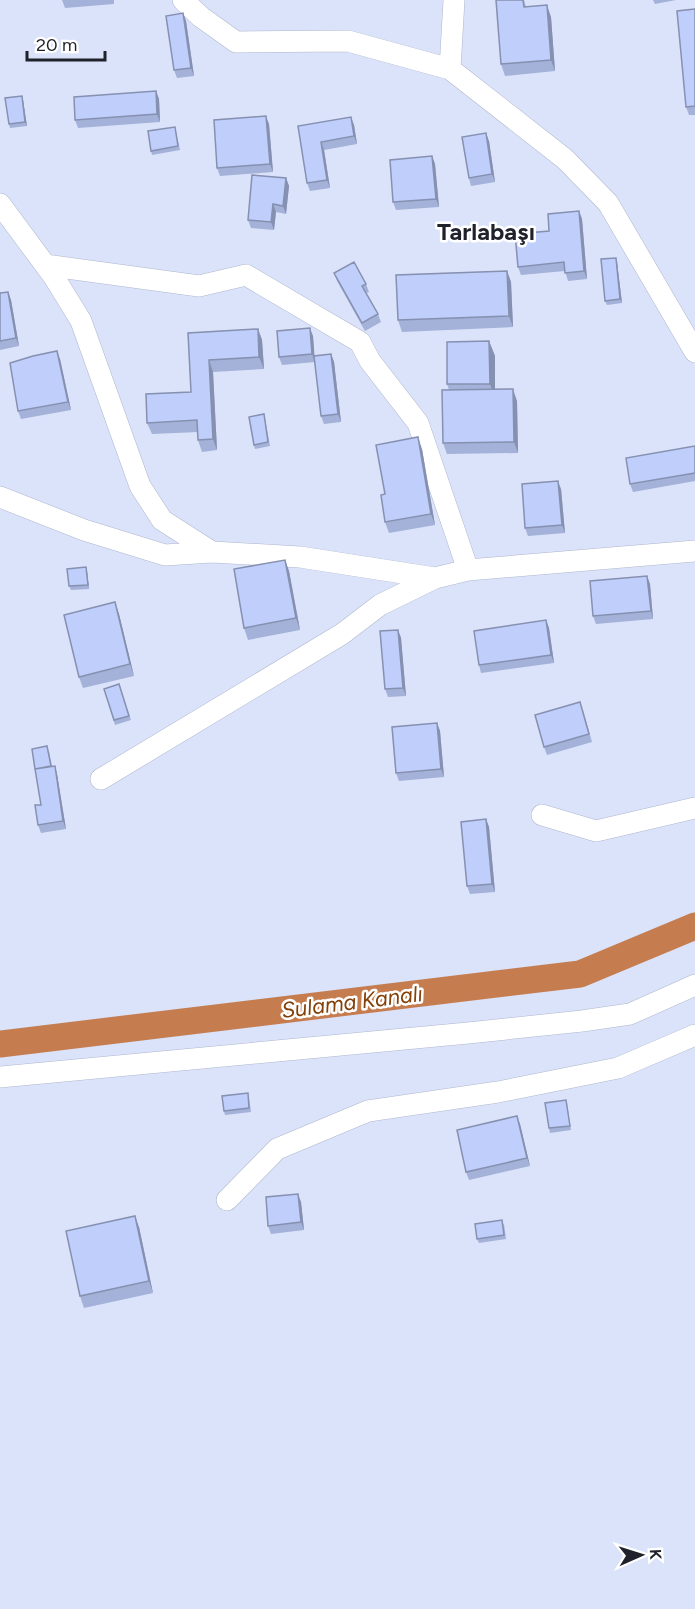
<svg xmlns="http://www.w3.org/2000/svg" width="695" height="1609" viewBox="0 0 695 1609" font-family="Figtree,sans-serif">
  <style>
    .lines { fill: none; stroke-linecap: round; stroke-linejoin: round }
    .canal { stroke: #c57d50; stroke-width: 27 }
    .street-casing { stroke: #afb7cd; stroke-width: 22 }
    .street { stroke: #fff; stroke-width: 21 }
    .wall { fill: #a4b1d8 }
    .shaded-wall { fill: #8690b0 }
    .building { fill: #bfcefb; stroke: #8690b0; stroke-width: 1.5 }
    .labels { text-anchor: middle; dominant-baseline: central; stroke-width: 5; stroke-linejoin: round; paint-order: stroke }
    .water-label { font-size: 22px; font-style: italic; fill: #834009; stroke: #fff }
    .quarter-label { font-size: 24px; font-weight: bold; fill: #1f222a; stroke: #fff }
  </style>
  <rect width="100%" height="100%" fill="#dae3fa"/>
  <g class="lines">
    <path class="canal" d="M0,1044l580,-70 115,-48"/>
    <defs>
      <path id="street" d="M183,0l18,17 35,25 112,-1 102,28 115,90 43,44 87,149
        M450,69l4,-69
        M0,204l54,73 27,44 59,165 22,34 50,32 88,5 135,21
        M45,265l154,21 47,-11 114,67 10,19 48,62 50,147
        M0,497l84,33 81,25 47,-3
        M101,779l241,-145 38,-29 55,-27 33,-8 227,-19
        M542,815l54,16 99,-23
        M0,1077l468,-44 114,-12 48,-7 65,-29
        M227,1200l50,-51 91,-38 130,-19 120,-24 77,-33"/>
    </defs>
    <use href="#street" class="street-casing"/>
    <use href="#street" class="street"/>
  </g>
  <path class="wall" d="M62,0h52v4l-49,4z
    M496,0h28l2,7 25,10 4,54 -50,5 -4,-12z
    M653,0h23l-21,4z
    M695,9v106h-6l-3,-8z
    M183,13l3,8 8,55 -17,2 -3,-8z
    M156,91l3,8 1,23 -82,6 -3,-8z
    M22,96l1,4 4,26 -17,2 -1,-4z
    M269,124l4,48 -53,4 -3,-8z
    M354,125l3,19 -33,6 6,38 -20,3 -3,-8 -9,-57z
    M175,127l5,23 -28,5 -1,-4z
    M489,141l6,41 -24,4 -2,-8z
    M432,156l3,8 4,43 -43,3 -3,-8z
    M286,178l3,8 -3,28 -10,-2 -2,18 -23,-2 -3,-8z
    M579,211l3,8 5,60 -19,2 -3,-10 -44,4 -3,-8 31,-36z
    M617,262l5,41 -15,2 -2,-4z
    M507,271l4,11 2,45 -111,5 -4,-12z
    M334,273l32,11 3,8 -3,1 12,21 3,8 -16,9 -28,-50z
    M8,292l3,8 8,46 -19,4v-57z
    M258,329l4,11 2,29 -51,3 4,78 -15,2 -4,-12v-8l-46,2 -5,-11 44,-31 -3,-59z
    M313,336l1,20 17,-2 3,8 7,60 -17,2 -3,-8 -6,-54 -33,3 -3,-8z
    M489,341l6,15v33l22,12 1,52 -71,1 -4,-11 6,-53 -2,-6z
    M60,359l11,51 -50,9 -3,-8z
    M265,418l5,28 -15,3 -1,-4z
    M695,446v35l-62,11 -3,-8z
    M422,449l13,76 -46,8 -4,-11v-28z
    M561,489l4,44 -37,3 -3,-8z
    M285,560l4,11 11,59 -52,10 -4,-12z
    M87,571l2,18 -18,1 -2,-4z
    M647,576l3,8 3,35 -57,5 -3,-8z
    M119,614l15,62 -51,12 -4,-11z
    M546,620l3,8 5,35 -73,10 -2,-8z
    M398,630l3,8 5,58 -18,1 -3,-8z
    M119,684l12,36 -16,5 -11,-36z
    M583,710l9,32 -45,13 -3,-8z
    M437,723l3,8 4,46 -45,4 -3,-8z
    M49,751l3,15 5,8 9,55 -25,4 -3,-8z
    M486,819l3,8 6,65 -25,2 -3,-8z
    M249,1098l2,14 -26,3 -1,-4z
    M567,1104l4,26 -21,3 -1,-5z
    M520,1124l10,42 -61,14 -3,-8z
    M301,1202l3,28 -33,4 -3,-8z
    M504,1224l2,15 -27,4 -2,-4z
    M139,1227l14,66 -69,15 -4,-12z"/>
  <path class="shaded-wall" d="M547,5l4,12 4,54 -4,-11z
    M183,13l3,8 8,55 -3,-8z
    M156,91l3,8 1,23 -3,-8z
    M22,96l1,4 4,26 -2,-4z
    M266,116l3,8 4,48 -3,-8z
    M351,117l3,8 3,19 -3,-8z
    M486,133l3,8 6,41 -3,-8z
    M321,142l3,8 6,38 -3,-8z
    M432,156l3,8 4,43 -3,-8z
    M286,178l3,8 -3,28 -3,-8z
    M273,204l3,8 -2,18 -3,-8z
    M579,211l3,8 5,60 -3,-8z
    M616,258l1,4 5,41 -2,-4z
    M507,271l4,11 2,45 -4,-11z
    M8,292l3,8 8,46 -3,-8z
    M310,328l3,8 2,26 -3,-8z
    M258,329l4,11 2,29 -5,-12z
    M489,341l6,15v42l-5,-14z
    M57,351l3,8 11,51 -3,-8z
    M331,354l3,8 7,60 -3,-8z
    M209,360l4,12 4,78 -4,-11z
    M513,389l4,12 1,52 -4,-11z
    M418,437l4,12 13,76 -4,-11z
    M558,481l3,8 4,44 -3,-8z
    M285,560l4,11 11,59 -4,-12z
    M86,567l1,4 2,18 -1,-4z
    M647,576l3,8 3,35 -2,-8z
    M115,602l4,12 15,62 -4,-12z
    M546,620l3,8 5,35 -3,-8z
    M398,630l3,8 5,58 -3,-8z
    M437,723l3,8 4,46 -3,-8z
    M55,766l2,8 9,55 -3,-8z
    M486,819l3,8 6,65 -3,-8z
    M517,1116l3,8 10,42 -3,-8z
    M298,1194l3,8 3,28 -3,-8z
    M135,1216l4,11 14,66 -4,-12z"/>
  <path class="building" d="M496,0h27l1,7 23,-2 4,55 -50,4z
    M695,9v97l-9,1 -9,-96z
    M183,13l8,55 -17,2 -8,-54z
    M156,91l1,23 -82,6 -1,-23z
    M22,96l3,26 -16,2 -4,-26z
    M266,116l4,48 -53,4 -3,-48z
    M351,117l3,19 -33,6 6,38 -20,3 -9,-57z
    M175,127l3,19 -27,5 -3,-20z
    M486,133l6,41 -23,4 -7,-41z
    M432,156l4,43 -43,3 -3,-42z
    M252,175l34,3 -3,28 -10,-2 -2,18 -23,-2z
    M579,211l5,60 -19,2 -1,-11 -46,5 -3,-33 34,-3 -1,-17z
    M616,258l4,41 -15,2 -4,-42z
    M354,262l12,22 -4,2 16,28 -16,9 -28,-50z
    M507,271l2,45 -111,4 -2,-45z
    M8,292l8,46 -16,3v-48z
    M310,328l2,26 -33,3 -2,-26z
    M258,329l1,28 -50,3 4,79 -15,1 -1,-20 -50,3 -1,-29 45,-2 -3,-59z
    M489,341l1,43h-43v-42z
    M57,351l11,51 -50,9 -8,-48 23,-7z
    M331,354l7,60 -17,2 -7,-60z
    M513,389l1,53 -71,1 -1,-53z
    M264,414l4,28 -14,3 -5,-28z
    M418,437l13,77 -46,8 -4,-27 4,-1 -9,-49z
    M695,446v27l-65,11 -4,-26z
    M558,481l4,44 -37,3 -3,-44z
    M285,560l11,58 -52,10 -10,-59z
    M86,567l2,18 -19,1 -2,-17z
    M647,576l4,35 -58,5 -3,-35z
    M115,602l15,62 -51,13 -15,-62z
    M546,620l5,35 -72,10 -5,-34z
    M398,630l5,58 -18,1 -5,-58z
    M119,684l10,32 -15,4 -10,-31z
    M580,702l9,32 -45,13 -9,-32z
    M437,723l4,46 -45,4 -4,-46z
    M47,746l4,20 -16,3 -3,-20z
    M55,766l8,55 -25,4 -3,-20h6l-6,-36z
    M486,819l6,65 -25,2 -6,-64z
    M248,1093l1,15 -25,3 -2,-15z
    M566,1100l4,26 -21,2 -4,-25z
    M517,1116l10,42 -61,14 -9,-42z
    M298,1194l3,28 -33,4 -2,-29z
    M135,1216l14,65 -69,15 -14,-65z
    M502,1220l2,15 -27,4 -2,-15z"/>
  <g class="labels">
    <g class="water-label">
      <text transform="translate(352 1002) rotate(-7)">Sulama Kanalı</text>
    </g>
    <g class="quarter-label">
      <text x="486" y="231">Tarlabaşı</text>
    </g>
  </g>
  <g transform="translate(641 1555) rotate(87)" stroke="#ffffff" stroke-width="4.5" paint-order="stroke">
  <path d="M0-4.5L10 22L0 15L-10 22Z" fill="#1f222a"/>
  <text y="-9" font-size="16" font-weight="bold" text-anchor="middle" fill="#1f222a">K</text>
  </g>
  <path d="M27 51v9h78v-9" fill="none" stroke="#1f222a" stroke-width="3"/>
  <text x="36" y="51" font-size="18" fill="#1f222a" stroke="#ffffff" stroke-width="4.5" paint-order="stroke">20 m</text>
</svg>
